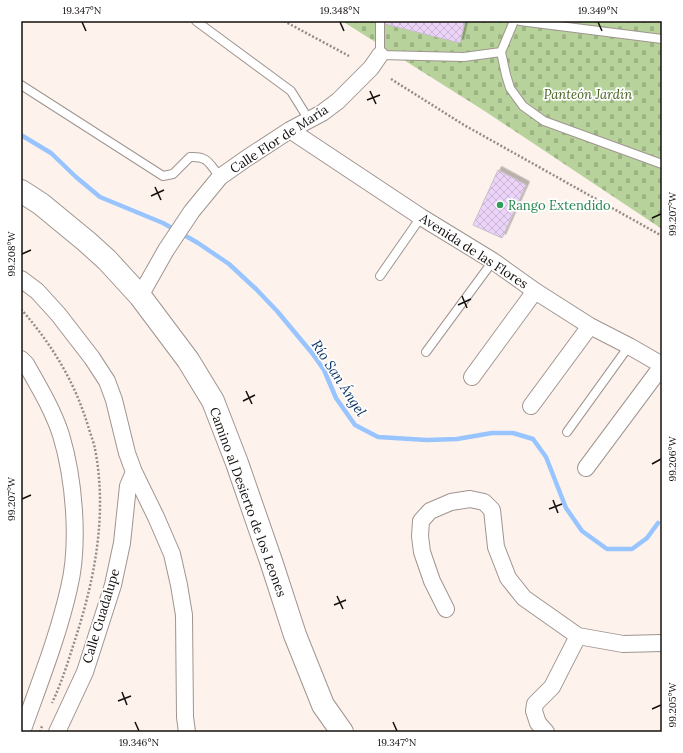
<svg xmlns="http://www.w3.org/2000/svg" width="683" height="753" viewBox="0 0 683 753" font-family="Lora,serif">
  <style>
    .cemetery { fill: url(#cemetery-stones) }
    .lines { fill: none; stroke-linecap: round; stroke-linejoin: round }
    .stream { stroke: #98c5ff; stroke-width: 4.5 }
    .building { fill: url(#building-cross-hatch); stroke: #c5bfc9; filter: url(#shadow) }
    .service-casing { stroke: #9f9590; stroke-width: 10 }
    .minor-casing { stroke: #9f9590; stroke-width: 18 }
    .secondary-casing { stroke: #9f9590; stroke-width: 24 }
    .path { stroke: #948c88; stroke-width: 2.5; stroke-dasharray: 2 2; stroke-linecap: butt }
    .service { stroke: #fff; stroke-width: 8 }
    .minor { stroke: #fff; stroke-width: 16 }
    .secondary { stroke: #fff; stroke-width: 22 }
    .ticks { fill: none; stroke: #130f0d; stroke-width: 1.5 }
    .leisure-dot { fill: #2e9e5b; stroke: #fff; stroke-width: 1.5 }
    .labels { text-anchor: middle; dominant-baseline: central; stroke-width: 3.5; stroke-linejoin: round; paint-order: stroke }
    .park-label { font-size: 13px; font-style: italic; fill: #45621f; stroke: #fff }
    .street-label { font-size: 13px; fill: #130f0d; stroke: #fff }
    .leisure-label { font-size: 13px; fill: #27864d; stroke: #fff; text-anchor: start }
    .water-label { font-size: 14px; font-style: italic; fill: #002c5e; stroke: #fff }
    .neatline { fill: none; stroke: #130f0d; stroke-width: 1.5 }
    .ticks-label { font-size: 10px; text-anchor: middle; fill: #130f0d }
  </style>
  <defs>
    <pattern id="cemetery-stones" width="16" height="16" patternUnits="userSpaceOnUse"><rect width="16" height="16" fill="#b7d39b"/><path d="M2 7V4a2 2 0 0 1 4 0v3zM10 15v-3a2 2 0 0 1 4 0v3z" fill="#9cb484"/></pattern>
    <pattern id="building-cross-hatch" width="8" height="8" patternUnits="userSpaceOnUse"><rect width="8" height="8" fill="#ecd4f9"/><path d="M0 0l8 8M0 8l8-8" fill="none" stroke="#cab5d4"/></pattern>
    <filter id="shadow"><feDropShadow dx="3.5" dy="-3.5" stdDeviation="0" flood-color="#0004"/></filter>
  </defs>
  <rect width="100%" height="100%" fill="#fef2ec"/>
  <path class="cemetery" d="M342,21h320v208l-179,-119z"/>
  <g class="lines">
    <path class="stream" d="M21,135l30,18 25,24 24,20 63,26 35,20 31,21 27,25 21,22 35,42 12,17 12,28 19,27 23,12 49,3 30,-1 35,-6h21l20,6 13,18 20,51 16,23 25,18h25l15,-11 11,-15"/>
  </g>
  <path class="building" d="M373,21h92l-5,22z
    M498,170l28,15 -24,53 -29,-13z"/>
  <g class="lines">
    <defs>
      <path id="service" d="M196,21l95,70 18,29
        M514,21l-13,31 5,23 4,13 13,18 21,15 118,43
        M520,21l142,18
        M380,23v32l84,2 37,-5
        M21,85l142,91 10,-2 17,-17c19,-1 19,7 30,20
        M380,276l41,-59
        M426,352l67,-91
        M567,432l62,-86"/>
      <path id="minor" d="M290,130l131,87 72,44 42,30 55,35 39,20 33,19
        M21,279l16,12 21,23 34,44 15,23 7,19 13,53 7,19 -6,14 -6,57 -9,42 -28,87 -28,60
        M140,296l26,-46 26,-39 28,-34 27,-19 43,-28 32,-17 16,-12 33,-33 9,-13
        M21,359l5,5c13,23 27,46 35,71 13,43 19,108 8,153 -11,49 -30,96 -47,144
        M472,377l63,-86
        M531,406l59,-80
        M586,468l76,-102
        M134,472l22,45 16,37 7,31 5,30 1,102 2,15
        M446,609l-14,-28 -10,-29 -2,-16 1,-15 9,-10 21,-9 19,-3 14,3 8,8 4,37 12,31 16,20 54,38 45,8 39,-1
        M546,732l-8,-9 -4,-12 1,-7 17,-17 26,-51"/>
      <path id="secondary" d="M21,191l20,13 45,37 21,19 33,36 48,64 25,41 24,62 35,101 23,71 28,70 19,27"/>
    </defs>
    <use href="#service" class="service-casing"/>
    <use href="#minor" class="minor-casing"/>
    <use href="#secondary" class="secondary-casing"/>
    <path class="path" d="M284,21l65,35
      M391,79l73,46 198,111
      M21,309c32,37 54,73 68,120 2,7 5,14 6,20 13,67 -1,134 -22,197 -6,19 -12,38 -21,57
      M40,732l2,-6"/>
    <use href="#service" class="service"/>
    <use href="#minor" class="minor"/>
    <use href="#secondary" class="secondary"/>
  </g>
  <path class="ticks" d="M82,22l4,9M340,22l4,9M598,22l4,9M370,91l6,13M367,100l13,-5M155,187l6,13M151,196l13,-6M652,218l9,-4M22,254l9,-4M462,296l5,12M458,305l13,-6M246,391l6,13M243,401l12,-6M652,464l9,-5M22,499l9,-4M553,500l5,13M549,509l13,-5M337,596l6,13M334,605l12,-5M122,692l5,13M118,701l13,-5M652,709l9,-4M135,722l4,9M393,722l4,9"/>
  <circle class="leisure-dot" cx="500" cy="205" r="4"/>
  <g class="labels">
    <g class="park-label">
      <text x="588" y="94">Panteón Jardín</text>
    </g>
    <g class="street-label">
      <text transform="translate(279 139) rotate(-33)">Calle Flor de María</text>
      <text transform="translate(474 251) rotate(33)">Avenida de las Flores</text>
      <text transform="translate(248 502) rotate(70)">Camino al Desierto de los Leones</text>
      <text transform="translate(101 616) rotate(-73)">Calle Guadalupe</text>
    </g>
    <g class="leisure-label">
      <text x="508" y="205">Rango Extendido</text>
    </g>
    <g class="water-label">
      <text transform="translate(339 378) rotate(57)">Río San Ángel</text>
    </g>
  </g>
  <rect width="683" height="753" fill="none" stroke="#ffffff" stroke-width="44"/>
  <rect x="22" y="22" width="639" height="709" class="neatline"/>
  <g class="ticks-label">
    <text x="82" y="14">19.347°N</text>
    <text x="340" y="14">19.348°N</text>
    <text x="598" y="14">19.349°N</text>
    <text transform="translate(672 214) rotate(-90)" y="4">99.207°W</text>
    <text transform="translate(11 254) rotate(-90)" y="4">99.208°W</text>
    <text transform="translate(672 459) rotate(-90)" y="4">99.206°W</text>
    <text transform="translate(11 499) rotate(-90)" y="4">99.207°W</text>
    <text transform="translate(672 705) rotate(-90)" y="4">99.205°W</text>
    <text x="139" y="746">19.346°N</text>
    <text x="397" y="746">19.347°N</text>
  </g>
</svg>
